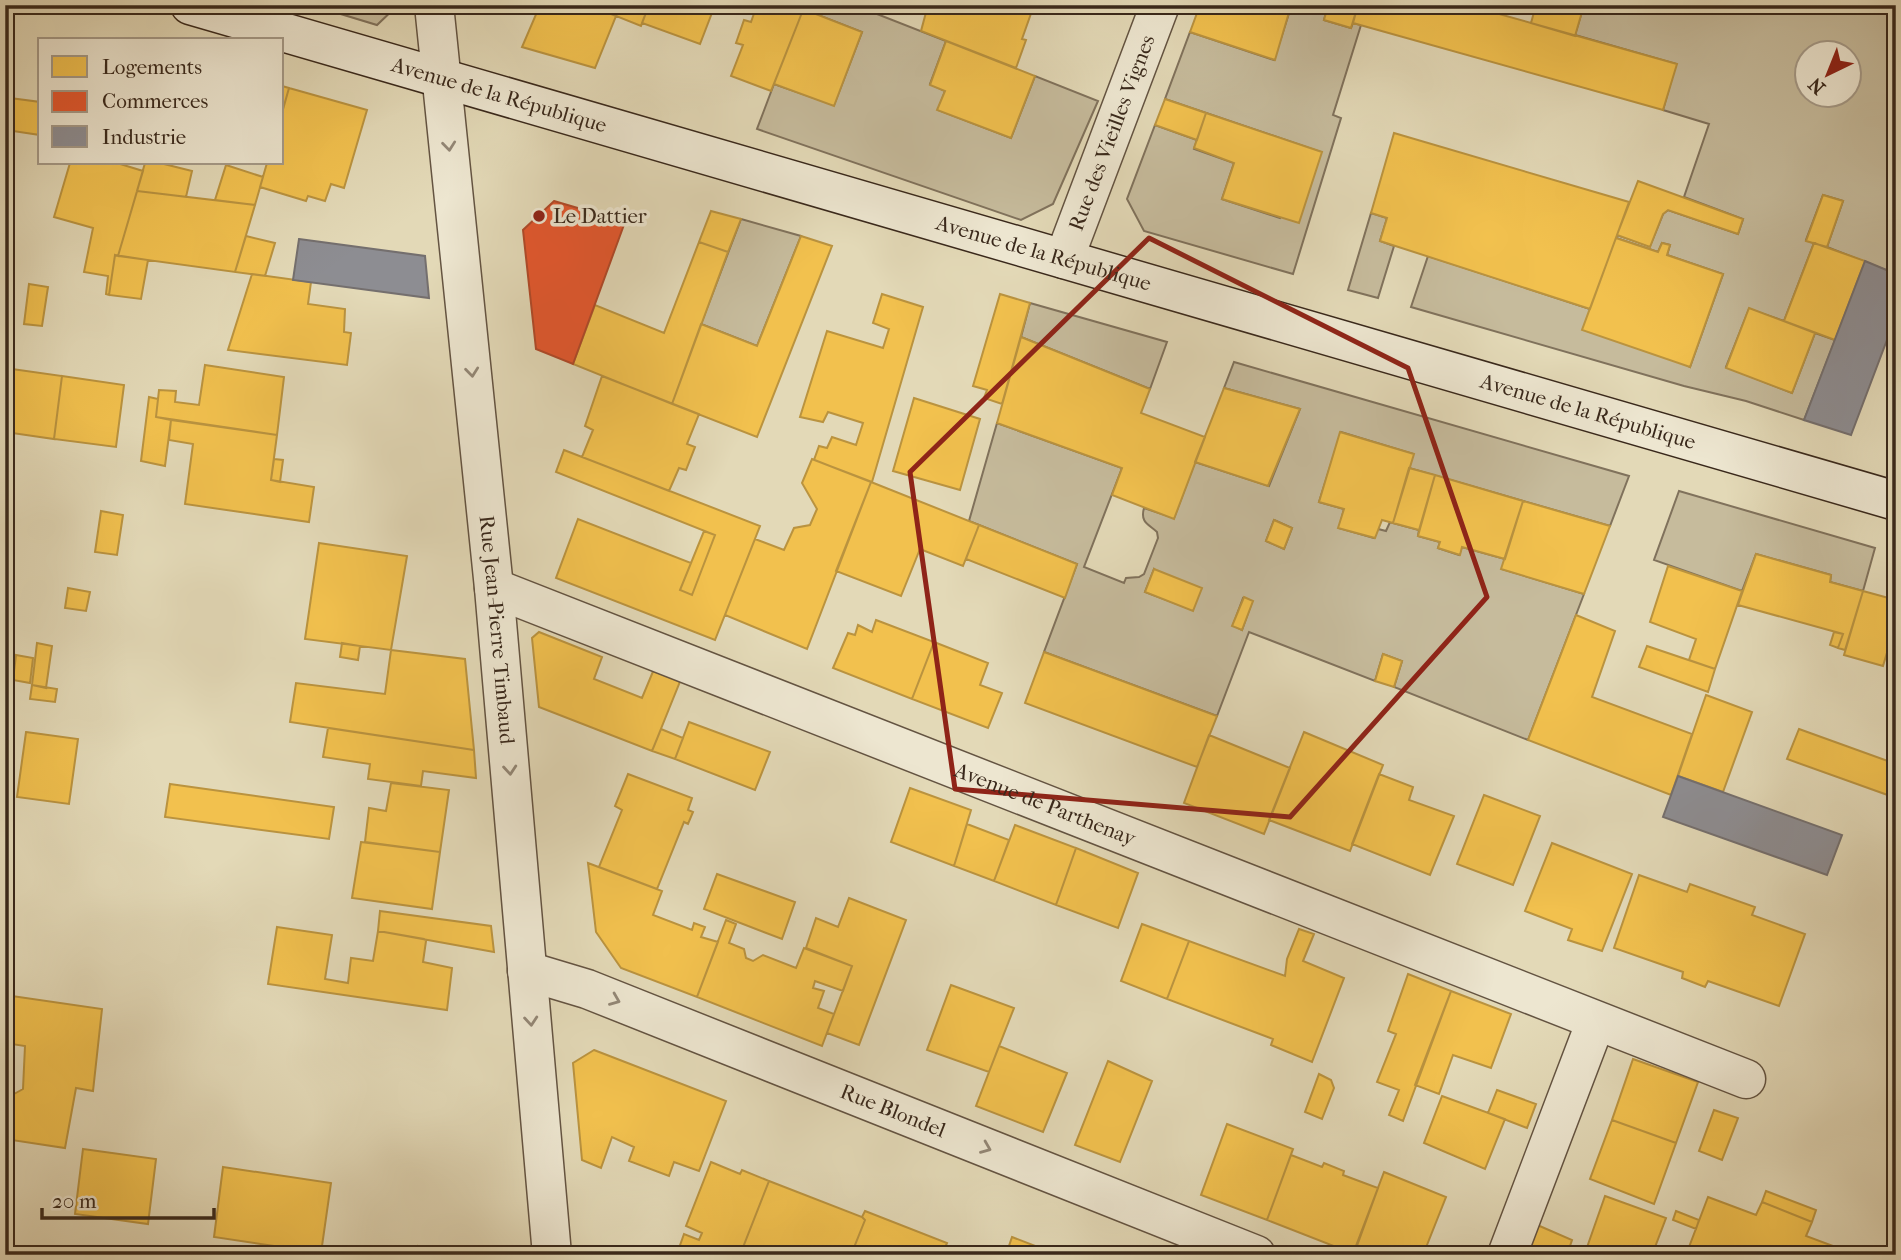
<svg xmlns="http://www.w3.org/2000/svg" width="1901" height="1260" viewBox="0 0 1901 1260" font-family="'IM FELL French Canon',serif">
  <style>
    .green { fill: #c6bb9c; stroke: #80725c; stroke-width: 2; fill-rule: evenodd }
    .homes { fill: #f2c14e; stroke: #ba933f; stroke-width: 2 }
    .shops { fill: #e4572e; stroke: #b14928; stroke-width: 2 }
    .industry { fill: #8d8d92; stroke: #746f6e; stroke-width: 2 }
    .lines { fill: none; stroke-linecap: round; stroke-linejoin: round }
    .street-casing { stroke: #645442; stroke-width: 41 }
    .secondary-casing { stroke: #39281b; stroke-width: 41 }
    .street { stroke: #ede6d0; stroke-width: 38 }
    .secondary { stroke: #ede6d0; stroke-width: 38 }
    .oneway { stroke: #938776 }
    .marked { fill: none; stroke: #8f2418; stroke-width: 5; stroke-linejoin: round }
    .poi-dot { fill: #8f2418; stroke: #ede6d0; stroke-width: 2.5 }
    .labels { text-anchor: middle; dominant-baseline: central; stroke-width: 7; stroke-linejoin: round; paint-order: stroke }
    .street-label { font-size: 21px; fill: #39281b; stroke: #ede6d0 }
    .poi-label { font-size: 21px; fill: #39281b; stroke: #ede6d0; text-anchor: start }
  </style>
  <rect width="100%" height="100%" fill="#e3d9b7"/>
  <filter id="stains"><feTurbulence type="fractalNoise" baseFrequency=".00286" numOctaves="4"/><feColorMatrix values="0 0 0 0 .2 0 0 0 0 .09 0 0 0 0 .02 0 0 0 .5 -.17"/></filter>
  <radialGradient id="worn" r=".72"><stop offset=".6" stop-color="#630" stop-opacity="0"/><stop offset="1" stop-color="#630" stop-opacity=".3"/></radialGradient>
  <path class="green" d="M311,5h87l-21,20z
    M854,5l92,36 -16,43 15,7 -7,19 73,28 24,-62 63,25 -45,103 -32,16 -264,-91 17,-45 60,21 28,-73 -49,-19 3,-7z
    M1276,5h52l-4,15 27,8 2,-5 8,2 -28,90 8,3 -48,156 -149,-43 -17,-32 28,-74 42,15 -3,9 40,14 -12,36 58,19 41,-66 -156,-53 25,-67 84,28 16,-50z
    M1584,5h312v269l-69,-27 16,-46 -20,-6 -17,45 8,3 -30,78 -35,-12 -23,58 66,26 23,-60 20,7 -31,80 -58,-19 -62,-15 -273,-79 17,-51 162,53 100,58 33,-93 -56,-19 3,-10 -8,-2 -4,9 -42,-14 1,-3 33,11 13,-32 5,-4 70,24 5,-15 -59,-22 25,-73 -46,-14 13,-46 -101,-29zM1806,52h42v42h-42z
    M1371,213l16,5 -7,23 14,5 -16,52 -30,-8z
    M741,219l60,17 -44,110 -56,-22z
    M1030,303l137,39 -17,47 -129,-52z
    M1234,362l395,114 -19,50 -201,-58 4,-14 -72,-22 -22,70 25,7 -5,19 35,10 4,-9 8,2 4,-9 3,1 26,7 -1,6 22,6 -2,6 21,7 3,-8 43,12 -3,10 82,25 -56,146 -134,-53 8,-26 -19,-7 -8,27 -126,-49 -32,84 -173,-64 33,-88 -108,-43 28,-98 125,45 -38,99 40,16 2,-5 13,-1 5,-3 14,-36 -1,-6c-9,-8 -17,-10 -13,-24l30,10 21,-56 74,24 31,-77 -76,-21zM1274,520l18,8 -8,21 -18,-8zM1154,569l39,41 -48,-18zM1243,598l9,4 -10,28 -9,-5z
    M1679,491l196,57 -12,43 -33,-9 1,-7 -75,-21 -14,37 -88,-31z"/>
  <path class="homes" d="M540,5h49l27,11 -21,52 -73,-21z
    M620,5h29l-8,21 -25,-10z
    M649,5h66l-15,39 -58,-21z
    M757,5h48l-34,86 -40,-15 12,-31 -7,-2 8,-23 7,2z
    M805,5h17l-1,3 -5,-2 -3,7 49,19 -28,74 -60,-22z
    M928,5h106l-12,34 4,1 -10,28 -95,-37z
    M1200,5h75l15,4 -15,51 -85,-28z
    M1328,5h30l-7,23 -27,-8z
    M1358,5h109l210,59 -14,46 -310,-87z
    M1536,5h48l-9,31 -44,-13z
    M946,41l89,35 -24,62 -74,-28 8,-19 -15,-6z
    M282,86l7,2 -7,25z
    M289,88l78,22 -23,78 -13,-4 -6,17 -17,-5 -2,5 -46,-14 7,-24h15v-50z
    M10,98l30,4v33l-34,-5z
    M1165,99l41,14 -9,27 -42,-15z
    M1206,113l116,39 -23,71 -77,-24 12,-36 -40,-15z
    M1394,133l235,69 -39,107 -210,-68 7,-23 -16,-5z
    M70,163h47l26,8 -25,85 -3,-1 -6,40 -3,-1 2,-18 -24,-4 9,-44 -39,-11z
    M145,163h15l32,8 -6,26 -49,-6z
    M226,165l37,12 -8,28 -40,-5z
    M1638,181l105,38 -5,15 -70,-24 -5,4 -13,33 -33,-12z
    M137,191l118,14 -20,67 -117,-16z
    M1823,195l20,6 -16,46 -21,-6z
    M711,211l30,8 -13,33 -29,-10z
    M246,236l29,7 -10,33 -30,-4z
    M801,236l31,10 -75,191 -85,-33 29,-80 56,22z
    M1616,238l42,14 4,-9 8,2 -3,10 56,19 -33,93 -108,-37z
    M699,242l29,10 -56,152 -99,-40 22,-59 69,28z
    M1814,243l51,18 -30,79 -51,-19z
    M115,255l33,5 -7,39 -32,-4z
    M252,274l59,8 -3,22 37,5 -1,23 7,1 -4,32 -119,-15z
    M29,284l19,3 -6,39 -18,-2z
    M882,294l41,13 -51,175 -58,-22 5,-14 8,2 5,-11 24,8 7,-22 -35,-11 -5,10 -23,-5 27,-86 56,17 6,-19 -16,-6z
    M1000,294l30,9 -28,101 -18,-6 3,-8 -14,-4z
    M1749,308l66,25 -23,60 -66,-25z
    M1021,337l129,52 -9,24 64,24 -31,82 -62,-24 10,-27 -125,-45z
    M205,365l79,12 -7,58 -121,-18 3,-27 17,1 -1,11 24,3z
    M5,368l57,8 -8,63 -49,-7z
    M62,376l62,9 -8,62 -62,-8z
    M602,376l97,38 -12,30 8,3 -9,23 -7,-2 -10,23 -87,-34 11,-27 -8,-4z
    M1224,388l76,21 -32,77 -73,-24z
    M149,397l9,2 -2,18 15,3 -6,46 -24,-5z
    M914,398l66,21 -20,71 -67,-19z
    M171,420l106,15 -6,45 43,7 -5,35 -124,-18 8,-60 -24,-4z
    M1340,432l74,22 -21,69 -11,-3 -7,18 -37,-10 6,-19 -25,-7z
    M564,450l196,76 -45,114 -159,-62 22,-59 113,44 -11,27 12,5 23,-60 -159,-63z
    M274,459l9,1 -3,22 -9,-2z
    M812,459l59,23 -64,167 -82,-34 30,-76 29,11 10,-22 16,-3 7,-16 -15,-26z
    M1409,468l26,7 -16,55 -26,-7z
    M1435,475l88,26 -18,58 -43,-12 -2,8 -22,-7 2,-6 -22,-6z
    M871,482l108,43 -16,41 -43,-17 -19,47 -65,-25z
    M1523,501l87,25 -26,68 -83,-25z
    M101,511l22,4 -6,40 -22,-3z
    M1274,520l18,8 -8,21 -18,-8z
    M979,525l98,39 -12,34 -99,-39z
    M704,531l11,4 -23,60 -12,-5z
    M319,543l88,13 -16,94 -86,-11z
    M1756,554l75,21 -1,7 33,9 -18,59 -7,-2 5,-14 -105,-29z
    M1668,566l74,25 -27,78 -26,-9 7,-21 -46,-17z
    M1154,569l48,19 -9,23 -48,-19z
    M68,588l22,4 -4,19 -21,-3z
    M1863,591l33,9v48l-7,-2 -6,20 -39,-11z
    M1244,597l9,4 -11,29 -10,-4z
    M1576,615l39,16 -23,66 100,37 -21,61 -143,-55z
    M876,620l58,22 -22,57 -79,-31 15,-35 7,2 3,-10 14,7z
    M539,632l63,25 -8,22 48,19 12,-29 27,10 -29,72 -113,-44 -7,-69z
    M1834,632l9,2 -5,14 -8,-3z
    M934,642l54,21 -8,22 22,8 -14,35 -76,-29z
    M37,643l15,3 -6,42 -14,-3z
    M342,643l18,3 -2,14 -18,-3z
    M1647,646l68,23 -7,23 -69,-25z
    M391,650l74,9 9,91 -184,-28 6,-39 89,11z
    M1044,652l173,64 -20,51 -172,-64z
    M1383,654l19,7 -8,26 -19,-6z
    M16,655l17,3 -3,25 -17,-3z
    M32,685l25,4 -2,13 -25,-3z
    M1706,695l46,17 -29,80 -45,-16z
    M1896,701v30l-8,-3z
    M689,722l81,30 -15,38 -80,-31z
    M328,728l146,22 2,28 -53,-7 -2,15 -53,-7 2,-15 -47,-7z
    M661,729l22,9 -8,21 -23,-8z
    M1799,729l97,35v34l-109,-39z
    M26,732l52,7 -9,65 -52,-7z
    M1304,732l79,33 -33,86 -81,-31z
    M1209,735l81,33 -26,66 -80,-31z
    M628,774l64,24 -4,12 5,2 -5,12 -4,-2 -27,67 -58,-22 23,-57 -7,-4z
    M1379,774l34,13 -4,13 45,16 -24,59 -78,-31z
    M391,783l58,7 -9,62 -75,-10 4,-34 17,3z
    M170,784l164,23 -5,32 -164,-22z
    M910,788l61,22 -17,56 -63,-24z
    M1484,795l56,21 -27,69 -56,-21z
    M967,824l42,16 -15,41 -40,-15z
    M1015,825l61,23 -20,57 -62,-24z
    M361,842l79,10 -8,57 -80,-11z
    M1552,843l80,31 -30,77 -34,-11 4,-11 -47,-18z
    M1076,848l62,25 -20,55 -62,-23z
    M588,863l74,28 -9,24 39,15 2,-7 11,4 -4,10 17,5 -21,55 -76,-29 -25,-36z
    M717,874l78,28 -13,37 -78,-30z
    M1639,875l48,17 3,-8 65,23 -3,8 53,19 -26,72 -71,-25 -3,6 -23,-9 1,-6 -69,-24z
    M849,898l57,22 -47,125 -32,-12 25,-67 -46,-18 10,-30 22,9z
    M380,911l111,15 3,26 -116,-21z
    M726,920l10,4 -7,19 15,6 2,9 7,3 10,-6 33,13 8,-20 48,18 -9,25 -28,-10 -2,7 11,3 -6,17 16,6 -12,32 -125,-49z
    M1142,924l47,17 -22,58 -46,-18z
    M277,927l55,8 -7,44 23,4 3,-25 22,3 5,-30 46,8 2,2 -3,21 29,6 -5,42 -179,-26z
    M1299,929l15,5 -11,27 41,17 -32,84 -41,-17 2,-6 -106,-40 22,-58 96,35 2,-17z
    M1408,974l43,17 -48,130 -14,-6 10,-25 -22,-8 19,-48 -8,-3z
    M951,985l63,23 -25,64 -62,-22z
    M1451,991l60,23 -20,54 -38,-13 -14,39 -24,-9z
    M5,995l97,14 -9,82 -17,-3 -11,60 -60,-9v-40l18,-10 2,-43 -20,-3z
    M999,1046l68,27 -24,59 -67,-26z
    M594,1050l132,51 -27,70 -25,-9 -5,14 -40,-15 5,-14 -22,-10 -11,31 -19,-8 -9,-97z
    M1633,1059l65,23 -22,61 -64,-23z
    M1108,1061l44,20 -32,81 -45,-17z
    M1319,1074l12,6 3,8 -12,31 -17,-7z
    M1497,1090l39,14 -9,24 -39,-15z
    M1442,1096l63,23 -20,50 -61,-26z
    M1714,1110l24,8 -16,42 -23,-9z
    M1612,1120l64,23 -22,61 -64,-25z
    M1227,1124l66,25 -26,71 -66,-25z
    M83,1149l73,10 -8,65 -73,-10z
    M1291,1155l31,12 2,-4 20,8 -1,4 35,13 -24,66 -87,-34z
    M711,1162l29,12 2,-4 27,11 -29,74h-53l-9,-4 6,-17 15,6 3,-7 -16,-7z
    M223,1167l108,16 -10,70 -107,-16z
    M1384,1172l62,25 -23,58h-45l-22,-9z
    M769,1181l93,36 3,3 -14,35h-111z
    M1766,1191l50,19 -4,12 -50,-20z
    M1605,1196l61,22 -14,37h-61l-6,-2z
    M1708,1197l48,18 6,-13 50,20 -6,14 51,19h-171z
    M865,1211l82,32 -5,12h-91l14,-35 -3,-3z
    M1676,1211l23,9 -3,9 -23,-9z
    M1535,1224l37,16 -5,15h-15l-24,-10z
    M1012,1237l26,10 -4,8 -25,-9z
    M1528,1245l24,10h-27z
    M418,1246l64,9h-65z
    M1009,1246l21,9h-24z
    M1038,1247l20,8h-24z"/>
  <path class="shops" d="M554,201l71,21 -52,142 -37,-15 -13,-119z"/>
  <path class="industry" d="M299,239l126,17 4,42 -136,-18z
    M1865,261l31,13v42l-45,119 -47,-15z
    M1678,776l164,59 -15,40 -164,-58z"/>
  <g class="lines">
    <defs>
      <g id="street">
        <path id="s1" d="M434,5l60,583 58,667"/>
        <path id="s2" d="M1064,259l96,-254"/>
        <path id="s3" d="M494,588l1252,491"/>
        <path id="s4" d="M527,971l60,18 669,266"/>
        <path d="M1507,1255l89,-234"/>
      </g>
      <g id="secondary">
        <path id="s5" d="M190,5l1706,496"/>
      </g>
    </defs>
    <use href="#street" class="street-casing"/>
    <use href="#secondary" class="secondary-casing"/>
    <use href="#street" class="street"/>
    <use href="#secondary" class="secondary"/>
  </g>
  <defs><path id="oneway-chevron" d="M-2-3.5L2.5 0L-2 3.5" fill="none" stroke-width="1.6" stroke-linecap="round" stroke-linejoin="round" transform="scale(1.75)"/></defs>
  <g class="oneway">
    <use href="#oneway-chevron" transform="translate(449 146) rotate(84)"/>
    <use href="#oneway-chevron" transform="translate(472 372) rotate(84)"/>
    <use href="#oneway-chevron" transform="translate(510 770) rotate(85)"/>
    <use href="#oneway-chevron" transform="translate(615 1000) rotate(22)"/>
    <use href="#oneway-chevron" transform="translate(531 1021) rotate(85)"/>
    <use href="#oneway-chevron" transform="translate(986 1148) rotate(22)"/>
  </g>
  <path class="marked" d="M1149,238l259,130 79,229 -197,220 -335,-28 -45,-317z"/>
  <circle class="poi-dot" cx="539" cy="216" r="7"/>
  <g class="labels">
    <g class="street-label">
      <text stroke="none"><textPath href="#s5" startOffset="322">Avenue de la République</textPath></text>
      <text stroke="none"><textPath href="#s2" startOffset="135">Rue des Vieilles Vignes</textPath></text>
      <text stroke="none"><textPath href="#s5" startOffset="889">Avenue de la République</textPath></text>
      <text stroke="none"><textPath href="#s5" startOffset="1456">Avenue de la République</textPath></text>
      <text stroke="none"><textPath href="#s1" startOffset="628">Rue Jean-Pierre Timbaud</textPath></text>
      <text stroke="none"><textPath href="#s3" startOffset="592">Avenue de Parthenay</textPath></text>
      <text stroke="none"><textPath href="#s4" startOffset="392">Rue Blondel</textPath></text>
    </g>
    <g class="poi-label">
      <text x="553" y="216">Le Dattier</text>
    </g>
  </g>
  <rect width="1901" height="1260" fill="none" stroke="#e3d9b7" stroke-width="28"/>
  <rect x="7" y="7" width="1887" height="1246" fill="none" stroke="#39281b" stroke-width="3.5"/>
  <rect x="14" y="14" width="1873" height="1232" fill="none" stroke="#39281b" stroke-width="2"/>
  <rect x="38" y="38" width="245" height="126" fill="#ede6d0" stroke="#a59a88" stroke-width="2"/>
  <rect x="52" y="56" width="35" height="21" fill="#f2c14e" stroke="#a59a88" stroke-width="2"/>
  <text x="102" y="74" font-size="21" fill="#39281b">Logements</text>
  <rect x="52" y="91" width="35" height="21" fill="#e4572e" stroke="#a59a88" stroke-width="2"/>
  <text x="102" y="108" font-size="21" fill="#39281b">Commerces</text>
  <rect x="52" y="126" width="35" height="21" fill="#8d8d92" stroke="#a59a88" stroke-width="2"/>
  <text x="102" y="144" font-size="21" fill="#39281b">Industrie</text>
  <g transform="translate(1828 74) rotate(223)"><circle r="33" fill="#ede6d0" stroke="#a59a88" stroke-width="2"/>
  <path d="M0-5L12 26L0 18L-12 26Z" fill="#8f2418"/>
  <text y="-10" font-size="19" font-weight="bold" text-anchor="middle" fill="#39281b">N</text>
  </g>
  <path d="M42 1208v10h172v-10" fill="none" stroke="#39281b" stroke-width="3.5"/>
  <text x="52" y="1208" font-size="21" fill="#39281b" stroke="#ede6d0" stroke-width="5" paint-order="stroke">20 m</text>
  <rect width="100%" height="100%" filter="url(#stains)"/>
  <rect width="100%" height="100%" fill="url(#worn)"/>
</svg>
